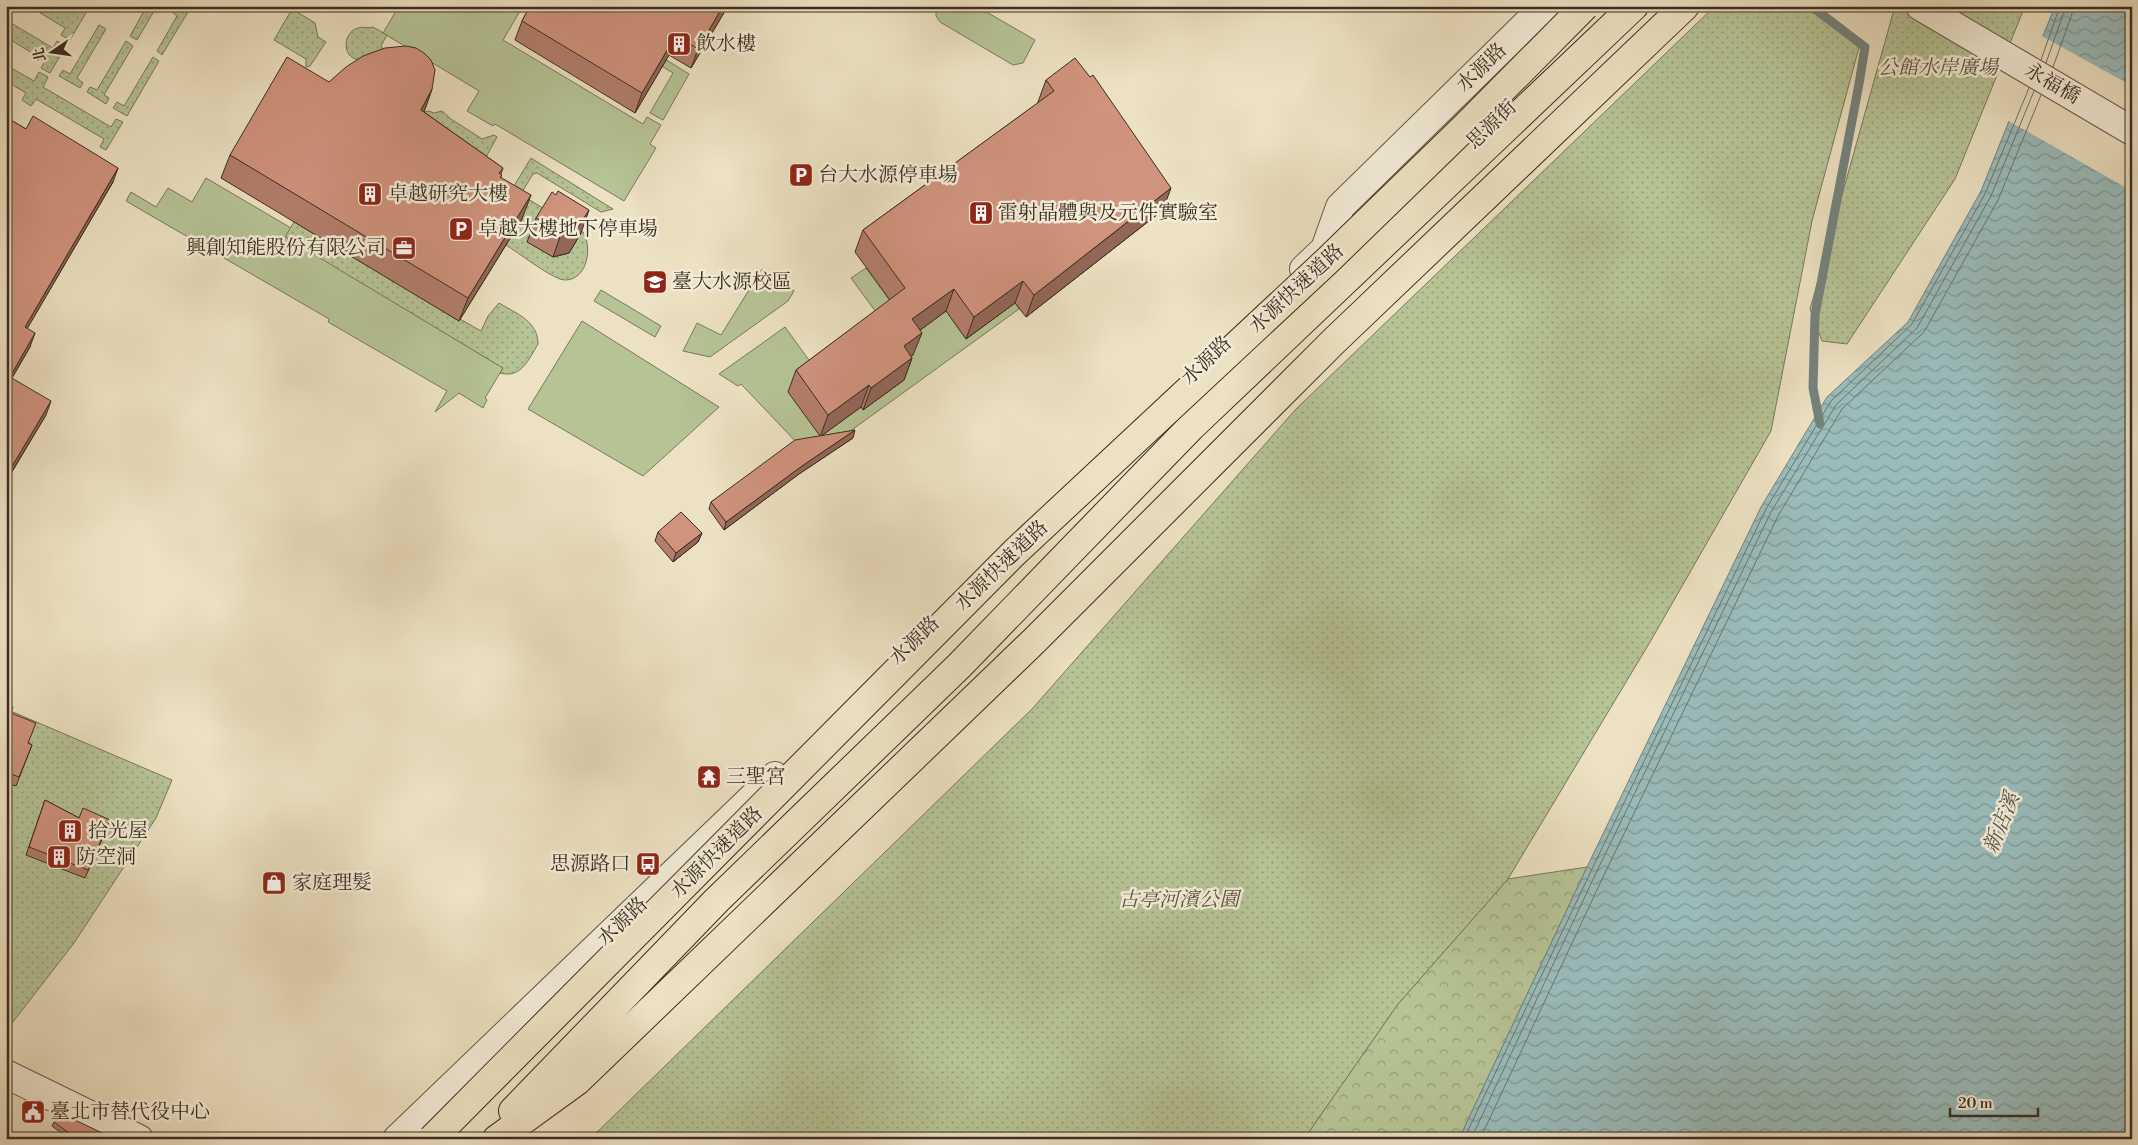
<svg xmlns="http://www.w3.org/2000/svg" width="2138" height="1145" viewBox="0 0 2138 1145" font-family="'Libre Bodoni','Noto Serif TC',serif">
  <style>
    .grass { fill: #b6c395; stroke: #79785c }
    .forest { fill: url(#forest-crowns); stroke: #79785c }
    .park { fill: url(#park-dots); stroke: #79785c }
    .water { fill: url(#water-waves); stroke: #74837e }
    .pier { fill: #ece1c2 }
    .lines { fill: none; stroke-linecap: round; stroke-linejoin: round }
    .shore { stroke: #6b746e; stroke-width: 1 }
    .stream { stroke: #74837e; stroke-width: 9 }
    .minor-casing { stroke: #685a4a; stroke-width: 30 }
    .tertiary-casing { stroke: #685a4a; stroke-width: 30 }
    .trunk-casing { stroke: #3c2d22; stroke-width: 30 }
    .minor { stroke: #f3ecd7; stroke-width: 28 }
    .tertiary { stroke: #f3ecd7; stroke-width: 28 }
    .trunk { stroke: #ece1c2; stroke-width: 28 }
    .trunk-bridge-casing { stroke: #3c2d22; stroke-width: 30; stroke-linecap: butt }
    .trunk-bridge { stroke: #ece1c2; stroke-width: 28 }
    .wall { fill: #b37e6c; stroke: #3c2d22 }
    .shaded-wall { fill: #926758; stroke: #3c2d22 }
    .building { fill: #d0937d; stroke: #3c2d22 }
    .labels { text-anchor: middle; dominant-baseline: central; stroke-width: 5; stroke-linejoin: round; paint-order: stroke }
    .poi-label { font-size: 20px; fill: #3c2d22; stroke: #f3ecd7; text-anchor: start }
    .street-label { font-size: 20px; fill: #3c2d22; stroke: #f3ecd7 }
    .park-label { font-size: 20px; font-style: italic; fill: #5a523f; stroke: #f3ecd7 }
    .water-label { font-size: 21px; font-style: italic; fill: #545148; stroke: #f3ecd7 }
  </style>
  <defs>
    <pattern id="forest-crowns" width="20" height="18" patternUnits="userSpaceOnUse" patternTransform="scale(1.25)"><rect width="20" height="18" fill="#b6c395"/><path d="M2 6a3 3 0 1 1 6 0M12 15a3 3 0 1 1 6 0" fill="none" stroke="#959f79"/></pattern>
    <pattern id="park-dots" width="8" height="8" patternUnits="userSpaceOnUse" patternTransform="scale(1.25)"><rect width="8" height="8" fill="#b6c395"/><path d="M2 2h.1M6 6h.1" fill="none" stroke="#959f79" stroke-width="1.8" stroke-linecap="round"/></pattern>
    <pattern id="water-waves" width="16" height="10" patternUnits="userSpaceOnUse" patternTransform="scale(1.25)"><rect width="16" height="10" fill="#9abcbb"/><path d="M0 5q4-4 8 0t8 0" fill="none" stroke="#7f9998"/></pattern>
  </defs>
  <rect width="100%" height="100%" fill="#ece1c2"/>
  <filter id="stains"><feTurbulence type="fractalNoise" baseFrequency=".004" numOctaves="4"/><feColorMatrix values="0 0 0 0 .2 0 0 0 0 .09 0 0 0 0 .02 0 0 0 .5 -.17"/></filter>
  <radialGradient id="worn" r=".72"><stop offset=".6" stop-color="#630" stop-opacity="0"/><stop offset="1" stop-color="#630" stop-opacity=".3"/></radialGradient>
  <path class="grass" d="M399,6h124l-20,34 140,84 4,-7 14,8 -11,19 6,4 -32,53 -129,-77 -2,2 -26,-15 12,-20 -96,-58z
    M563,6h16l110,68 -26,46 -13,-7 23,-40z
    M936,6h40l59,34 -12,23 -10,2 -73,-43 -4,-6z
    M206,178l85,50 -5,9 217,131 -18,30 2,2 -4,8 -24,-15 -24,19 12,-21 -119,-69 1,-3 -203,-118 5,-9 25,15 12,-19 24,14z
    M866,268l48,66 32,-23 20,28 49,-36 4,6 -195,141 -9,-14 -15,10 -59,-62 -3,2 -19,-12 66,-47 29,40 67,-48 -30,-41z
    M762,269l32,22 -6,10 -78,56 -27,-6 14,-28 24,12z
    M601,290l60,36 -6,11 -61,-36z
    M582,321l137,86 -76,69 -115,-67z"/>
  <path class="forest" d="M1587,867l-128,272h-155l94,-135 110,-125z"/>
  <path class="park" d="M29,6h24l8,5 4,-5 6,4 3,-4h16l-20,34 -9,-5 4,-7z
    M147,6h10l-20,34 -7,-4z
    M173,6h6l9,6 -26,43 -5,-4 20,-35 -6,-5z
    M1715,6h92l54,34 -49,181 -41,210 -121,211 -142,237 -110,125 -94,135h-714l442,-430 264,-300z
    M1895,6h130l-70,173 -108,165 -25,-3 -12,-32z
    M292,9l23,14 3,14 8,5 -16,24 -4,1v-8l-32,-19z
    M6,20l47,28 4,-7 9,5 -16,27 -9,-5 4,-7 -39,-24z
    M99,25l7,4 -29,49 6,5 -3,5 -21,-12 4,-6 7,4z
    M373,27l14,8 -6,11 2,3c-6,3 -14,10 -21,11 -20,1 -21,-27 -4,-32 5,-2 11,1 15,-1z
    M126,41l7,5 -29,49 5,3 -3,6 -19,-12 3,-5 7,3z
    M153,57l6,4 -32,55 -14,-8 4,-6 7,4z
    M6,65l28,16 5,-9 9,5 -5,10 68,40 5,-8 7,3 -17,28 -6,-3 4,-8 -68,-40 -5,7 -9,-6 4,-7 -20,-12z
    M429,111l5,2 8,-2 9,8 31,20 12,-4 3,2 -16,29 -57,-54z
    M531,158l82,51 -12,3 -64,-39 -4,1 -11,18 1,4 60,36c5,9 6,19 3,30 -3,12 -14,21 -26,17 -14,-5 -40,-25 -54,-34l16,-26 -30,-18 14,-2z
    M294,222l165,99 1,-2 21,12 7,-15 11,-13c18,11 39,18 39,41 -9,15 -17,35 -38,29l3,-5 -218,-131z
    M6,709l166,71 -16,38 -82,125 -68,88z"/>
  <path class="water" d="M2055,6h77v1133h-673l128,-272 174,-360 66,-110 81,-75 73,-131z"/>
  <path class="pier" d="M2042,36l90,50v105l-125,-71z"/>
  <g class="lines">
    <path class="shore" d="M2041,60l19,-54
      M2046,63l20,-57
      M2053,67l19,-53 1,-8
      M1464,1139l128,-270 174,-360 65,-108 81,-77 73,-130 44,-106
      M1471,1139l126,-268 174,-359 65,-107 81,-77 74,-132 43,-105
      M1480,1139l124,-264 174,-359 64,-107 82,-77 74,-132 43,-105"/>
    <path class="stream" d="M1811,6l54,41 -6,37 -44,231 -2,73 7,36"/>
    <defs>
      <path id="minor" d="M1304,269l21,-20 15,-42 205,-201
        M6,1074l133,65
        M397,1139l378,-363"/>
      <path id="tertiary" d="M1920,6l212,125"/>
      <path id="trunk" d="M513,1111l204,-211 242,-234 232,-239 443,-421
        M497,1139l80,-58 457,-440 300,-300 351,-335"/>
    </defs>
    <use href="#minor" class="minor-casing"/>
    <use href="#tertiary" class="tertiary-casing"/>
    <use href="#trunk" class="trunk-casing"/>
    <use href="#minor" class="minor"/>
    <use href="#tertiary" class="tertiary"/>
    <use href="#trunk" class="trunk"/>
    <defs>
      <path id="trunk-bridge" d="M432,1139l582,-586 313,-292 138,-134 120,-121"/>
    </defs>
    <use href="#trunk-bridge" class="trunk-bridge-casing"/>
    <use href="#trunk-bridge" class="trunk-bridge"/>
  </g>
  <path class="wall" d="M53,6h12l-4,5z
    M65,6h9l-2,4z
    M530,6h198l-37,62 -22,-13 -34,58 -120,-73 7,-19z
    M1046,80l117,130 -137,107 -11,-14 -49,36 -20,-28 -26,19 -7,25 -2,2 1,1 -8,22 -41,30 -2,-3 -40,29 32,2 -54,36 -75,56 -15,-21 2,-7 109,-66 -32,-44 8,-22 94,-70 -35,-48 8,-22 175,-127v-1z
    M329,82l103,7 -8,23 79,56 -2,6v3l21,42 -63,102 -238,-143 9,-23z
    M6,117l107,65 -86,146 3,19 -18,31 34,37 -40,67z
    M536,218l45,15 -12,20 -16,4 -26,-15z
    M658,532l44,1 -4,9 -25,20 -18,-21z
    M6,704l23,39 3,2 -16,41 -10,-3z
    M45,800l34,18 28,10 -22,50 -59,-23z
    M54,1122l61,17h-46l-17,-13z"/>
  <path class="shaded-wall" d="M723,6h5l-37,62 7,-19z
    M676,35l-7,20 -34,58 7,-20z
    M432,89l-8,23 -3,-2z
    M118,168l-5,14 -93,159 5,-14z
    M1171,188l-8,22 -137,107 8,-22z
    M531,195l-9,24 -63,102 9,-23z
    M589,210l-8,23 -12,20 -16,4 8,-23z
    M1023,281l-8,22 -49,36 8,-22z
    M954,289l-8,22 -42,31 8,-23z
    M35,333l-5,14 -24,41 4,-11z
    M922,333l-9,22 -17,13 8,-22z
    M912,358l-8,22 -41,30 8,-22z
    M869,385l-8,22 -41,30 8,-22z
    M51,401l-5,14 -40,66 5,-13z
    M855,430l-2,8 -54,36 -75,56 2,-8 76,-56z
    M702,533l-4,9 -25,20 3,-9z"/>
  <path class="building" d="M530,6h193l-25,43 -22,-14 -34,58 -120,-72z
    M406,46l10,2 8,5 7,7 4,10 -3,19 -11,21 82,58 -4,5 3,2 -2,2 31,18 -63,103 -238,-143 57,-98 42,25 17,-15 17,-11 22,-8z
    M1075,58l15,19 3,-2 78,113 -137,107 -11,-14 -49,36 -20,-28 -42,30 10,14 -18,13 8,12 -41,30 -2,-3 -41,30 -32,-45 109,-82 -42,-58 191,-139 -8,-11z
    M33,116l85,52 -93,159 10,6 -25,44 41,24 -40,67 -5,-3v-348l20,12z
    M558,191l31,19 -12,19 -16,5 -25,-16 16,-26 4,3z
    M855,430l-53,36 -76,56 -15,-20 84,-62z
    M681,512l21,21 -26,20 -18,-21z
    M6,704l7,3 -2,6 25,10 -8,20 4,2 -13,32 -13,-5z
    M45,800l34,18 4,-10 27,12 -22,50 -59,-23z
    M60,1113l55,26h-38l-23,-17z"/>
  <defs>
    <symbol id="building-square" viewBox="-11 -11 22 22"><rect x="-9" y="-9" width="18" height="18" rx="4" fill="#8f2418" stroke="#f3ecd7"/><path d="M-4-6H4V6H1V3H-1V6H-4ZM-2.5-4.3h1.7v1.8h-1.7ZM.8-4.3h1.7v1.8H.8ZM-2.5-1h1.7V.8h-1.7ZM.8-1h1.7V.8H.8Z" fill="#fff"/></symbol>
    <symbol id="parking-square" viewBox="-11 -11 22 22"><rect x="-9" y="-9" width="18" height="18" rx="4" fill="#8f2418" stroke="#f3ecd7"/><path d="M-3.5-5.5H1a3.5 3.5 0 0 1 0 7H-1V5.5H-3.5ZM-1-3.4V-.6H.8a1.4 1.4 0 0 0 0-2.8Z" fill="#fff"/></symbol>
    <symbol id="office-square" viewBox="-11 -11 22 22"><rect x="-9" y="-9" width="18" height="18" rx="4" fill="#8f2418" stroke="#f3ecd7"/><path d="M-6-3h4V-5.5h4V-3h4V5H-6ZM-1-4.5V-3h2v-1.5ZM-6 0V1H6V0Z" fill="#fff"/></symbol>
    <symbol id="university-square" viewBox="-11 -11 22 22"><rect x="-9" y="-9" width="18" height="18" rx="4" fill="#8f2418" stroke="#f3ecd7"/><path d="M0-5L7-2L0 1L-7-2ZM-4 1L0 2.5L4 1V4Q0 6-4 4Z" fill="#fff"/></symbol>
    <symbol id="temple-square" viewBox="-11 -11 22 22"><rect x="-9" y="-9" width="18" height="18" rx="4" fill="#8f2418" stroke="#f3ecd7"/><path d="M0-6L5-2H3V0L6.5 2.5H4V6H1.5V3h-3V6H-4V2.5H-6.5L-3 0V-2H-5Z" fill="#fff"/></symbol>
    <symbol id="bus-square" viewBox="-11 -11 22 22"><rect x="-9" y="-9" width="18" height="18" rx="4" fill="#8f2418" stroke="#f3ecd7"/><path d="M-5-6H5V4H4V6H2V4H-2V6H-4V4H-5ZM-3.5-4V0h7V-4ZM-3.5 1.2v1.5H-2V1.2ZM2 1.2v1.5H3.5V1.2Z" fill="#fff"/></symbol>
    <symbol id="shop-square" viewBox="-11 -11 22 22"><rect x="-9" y="-9" width="18" height="18" rx="4" fill="#8f2418" stroke="#f3ecd7"/><path d="M-5-2.5h2.3a2.7 3.5 0 0 1 5.4 0H5L5.5 6h-11ZM-1.5-2.5h3a1.5 2.3 0 0 0-3 0Z" fill="#fff"/></symbol>
    <symbol id="civic-square" viewBox="-11 -11 22 22"><rect x="-9" y="-9" width="18" height="18" rx="4" fill="#8f2418" stroke="#f3ecd7"/><path d="M-.6-6.5H3V-4.5H.6V-3L4-1V1h2V6H-6V1h2V-1L-.6-3ZM-1.2 2.5V6h2.4V2.5Z" fill="#fff"/></symbol>
  </defs>
  <g fill-rule="evenodd">
    <use href="#building-square" x="665" y="30" width="28" height="28"/>
    <use href="#parking-square" x="787" y="161" width="28" height="28"/>
    <use href="#building-square" x="356" y="180" width="28" height="28"/>
    <use href="#building-square" x="967" y="199" width="28" height="28"/>
    <use href="#parking-square" x="447" y="215" width="28" height="28"/>
    <use href="#office-square" x="390" y="234" width="28" height="28"/>
    <use href="#university-square" x="641" y="268" width="28" height="28"/>
    <use href="#temple-square" x="695" y="763" width="28" height="28"/>
    <use href="#building-square" x="56" y="817" width="28" height="28"/>
    <use href="#building-square" x="45" y="843" width="28" height="28"/>
    <use href="#bus-square" x="634" y="850" width="28" height="28"/>
    <use href="#shop-square" x="260" y="869" width="28" height="28"/>
    <use href="#civic-square" x="19" y="1098" width="28" height="28"/>
  </g>
  <g class="labels">
    <g class="poi-label">
      <text x="696" y="44">飲水樓</text>
      <text x="818" y="175">台大水源停車場</text>
      <text x="388" y="194">卓越研究大樓</text>
      <text x="998" y="213">雷射晶體與及元件實驗室</text>
      <text x="478" y="229">卓越大樓地下停車場</text>
      <text x="386" y="248" text-anchor="end">興創知能股份有限公司</text>
      <text x="672" y="282">臺大水源校區</text>
      <text x="726" y="777">三聖宮</text>
      <text x="88" y="831">拾光屋</text>
      <text x="76" y="857">防空洞</text>
      <text x="630" y="864" text-anchor="end">思源路口</text>
      <text x="292" y="883">家庭理髮</text>
      <text x="50" y="1112">臺北市替代役中心</text>
    </g>
    <g class="street-label">
      <text transform="translate(1482 68) rotate(-44)">水源路</text>
      <text transform="translate(2052 84) rotate(30)">永福橋</text>
      <text transform="translate(1492 125) rotate(-44)">思源街</text>
      <text transform="translate(1297 289) rotate(-43)">水源快速道路</text>
      <text transform="translate(1207 361) rotate(-44)">水源路</text>
      <text transform="translate(1002 566) rotate(-44)">水源快速道路</text>
      <text transform="translate(915 641) rotate(-44)">水源路</text>
      <text transform="translate(717 853) rotate(-45)">水源快速道路</text>
      <text transform="translate(623 922) rotate(-44)">水源路</text>
    </g>
    <g class="park-label">
      <text x="1938" y="68">公館水岸廣場</text>
      <text x="1179" y="900">古亭河濱公園</text>
    </g>
    <g class="water-label">
      <text transform="translate(2002 823) rotate(-68)">新店溪</text>
    </g>
  </g>
  <rect width="2138" height="1145" fill="none" stroke="#ece1c2" stroke-width="25"/>
  <rect x="8" y="8" width="2123" height="1130" fill="none" stroke="#3c2d22" stroke-width="2.5"/>
  <rect x="12" y="12" width="2113" height="1120" fill="none" stroke="#3c2d22"/>
  <g transform="translate(52 52) rotate(257)" stroke="#f3ecd7" stroke-width="4" paint-order="stroke">
  <path d="M0-4L9 19L0 12L-9 19Z" fill="#3c2d22"/>
  <text y="-8" font-size="14" font-weight="bold" text-anchor="middle" fill="#3c2d22">北</text>
  </g>
  <path d="M1950 1108v8h88v-8" fill="none" stroke="#3c2d22" stroke-width="2.5"/>
  <text x="1958" y="1108" font-size="15" fill="#3c2d22" stroke="#f3ecd7" stroke-width="4" paint-order="stroke">20 m</text>
  <rect width="100%" height="100%" filter="url(#stains)"/>
  <rect width="100%" height="100%" fill="url(#worn)"/>
</svg>
